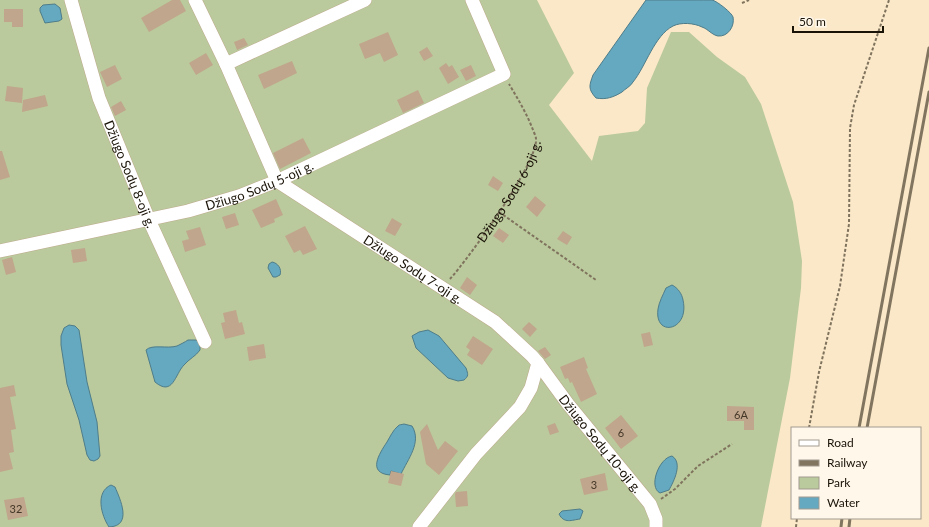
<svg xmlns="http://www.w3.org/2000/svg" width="929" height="527" viewBox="0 0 929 527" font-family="Lato,sans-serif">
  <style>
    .green { fill: #baca9c }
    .water { fill: #65a9c1; stroke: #4e7c89 }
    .building { fill: #c0a68c }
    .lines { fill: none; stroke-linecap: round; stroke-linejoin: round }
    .street-casing { stroke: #bdab8d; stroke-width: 14 }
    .path { stroke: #7f735e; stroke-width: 2; stroke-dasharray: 3 2; stroke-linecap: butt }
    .street { stroke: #fff; stroke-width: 13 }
    .rail { stroke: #817560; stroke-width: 3 }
    .labels { text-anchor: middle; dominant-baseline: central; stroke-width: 3; stroke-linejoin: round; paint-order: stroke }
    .number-label { font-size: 11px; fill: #433728 }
    .street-label { font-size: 13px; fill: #191207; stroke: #fff7ea }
  </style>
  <rect width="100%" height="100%" fill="#fbe8c8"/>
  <path class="green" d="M0,0h537l37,73 -25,32 43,56 7,-25 39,-5 7,-8 2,-35 24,-56h18l28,25 28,20 16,27 32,98 9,59 -1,27 -11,90 -29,149h-761z"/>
  <path class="water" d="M646,0c16,0 32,0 48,0 6,0 13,0 18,0 5,1 20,13 21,17 2,9 -5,20 -15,19 -6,-1 -10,-7 -16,-9 -8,-4 -21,-5 -29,-1 -19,10 -27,40 -40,56 -2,4 -8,7 -11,10 -8,5 -16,8 -26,6 -8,-9 -7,-12 -3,-23z
    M55,4l5,4 2,11 -3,2 -14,2 -5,-12v-3l3,-3z
    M272,262c6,1 10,7 8,13l-4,2h-3l-5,-9 1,-4z
    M672,285c6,3 10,9 11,15 7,31 -29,38 -25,9 1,-7 5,-14 8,-21z
    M69,325l6,1 4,4 8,52 10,40 3,34 -2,3 -4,2 -4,-1 -3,-5 -8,-35 -12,-36 -6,-39v-9l3,-8z
    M428,330l11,6 27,32c2,6 3,8 -2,12l-6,1 -10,-3 -32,-30 -4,-12 7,-4z
    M188,340h8l4,4v6c-4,6 -11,9 -16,15 -9,9 -11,32 -29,17l-9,-32c6,-6 21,-1 31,-4 4,-2 8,-4 11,-6z
    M404,424l8,2c10,16 -4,33 -11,48l-10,-3 -1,4c-23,-2 -11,-21 -3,-33 3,-5 6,-12 11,-16 2,-2 3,-1 6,-2z
    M672,456c11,7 2,25 -3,34l-9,3c-12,-6 -1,-35 12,-37z
    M111,485l4,2c5,12 18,39 -6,40 -8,-12 -14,-35 2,-42z
    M580,509l3,2 -3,8c-8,1 -16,5 -21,-5l3,-3z"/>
  <path class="building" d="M172,0h8l6,11 -37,21 -8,-14z
    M4,9h19v18h-11v-5h-8z
    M388,32l10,23 -14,7 -4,-9 -15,6 -6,-15z
    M244,38l4,7 -11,5 -3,-8z
    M427,47l6,9 -9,5 -5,-9z
    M206,53l7,12 -17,10 -7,-12z
    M292,61l5,12 -33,16 -6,-14z
    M446,63l3,4 3,-2 7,12 -11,7 -9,-16z
    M115,65l7,14 -15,8 -7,-15z
    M471,65l5,11 -10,5 -6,-11z
    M7,86l16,2 -1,15 -17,-2z
    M418,90l6,13 -21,10 -6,-13z
    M45,95l3,11 -26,6 1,-12z
    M121,101l5,9 -11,6 -4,-9z
    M303,138l8,15 -31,16 -7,-16z
    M0,151h2l8,26 -10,3z
    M493,176l10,7 -5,8 -10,-6z
    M535,196l11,9 -9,12 -11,-10z
    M276,199l7,16 -9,4 1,3 -14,6 -9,-18z
    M235,213l4,12 -13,4 -4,-12z
    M392,218l10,6 -7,12 -10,-5z
    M305,226l12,23 -14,6 -3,-5 -6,3 -9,-17z
    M200,227l6,18 -21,7 -3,-11 7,-2 -3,-8z
    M499,228l10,7 -6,8 -10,-7z
    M563,231l9,6 -5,8 -10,-6z
    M85,248l2,13 -14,2 -2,-13z
    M12,257l4,15 -10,3 -4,-15z
    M467,277l10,8 -7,10 -10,-7z
    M236,310l3,13 3,-1 3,12 -20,5 -4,-16 4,-1 -2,-9z
    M529,322l8,7 -7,8 -8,-8z
    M650,332l3,13 -9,2 -3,-13z
    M473,336l20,13 -11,16 -15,-10 3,-5 -4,-3z
    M264,344l2,14 -17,3 -2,-14z
    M545,347l6,8 -6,4 -7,-8z
    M584,357l4,11 -2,1 11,25 -16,8 -9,-20 -2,1 -2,-5 -3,1 -5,-12z
    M14,385l2,11 -6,1 6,32 -5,1 3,22 -5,1 4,16 -13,3v-84z
    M727,406l27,1v23h-10v-9h-17z
    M621,415l17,21 -17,13 -16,-21z
    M555,423l4,9 -9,3 -3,-9z
    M427,424l11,26 7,-9 13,10 -19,24 -13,-11 -6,-32z
    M391,471l13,3 -3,12 -13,-3z
    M605,473l3,17 -24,5 -4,-16z
    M467,491l1,15 -12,1 -1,-13 1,-2z
    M24,497l4,19 -20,4 -4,-20z"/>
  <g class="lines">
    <defs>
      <g id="street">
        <path id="s2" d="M71,0l28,98 50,122 56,122"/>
        <path id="s3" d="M195,0l31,64 51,117 218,141 37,34 6,7 -7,25 -11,19 -44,47 -57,73"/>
        <path d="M226,64l139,-64"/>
        <path id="s4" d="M0,251l188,-40 51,-15 38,-15 227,-107 -32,-74"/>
        <path id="s5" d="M538,363l30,41 82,100 6,15v8"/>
      </g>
    </defs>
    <use href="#street" class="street-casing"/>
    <g class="path">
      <path d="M742,3l7,-3"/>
      <path d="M499,212l97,68"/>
      <path id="s1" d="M450,279c18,-20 88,-116 86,-140 0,-3 -2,-6 -3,-9 -6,-16 -15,-31 -24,-46"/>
      <path d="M809,428l10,-56 21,-86 9,-62 1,-96 4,-23 35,-105"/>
      <path d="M661,499l14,-10 23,-23 34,-22"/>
      <path d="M796,527l1,-9"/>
    </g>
    <use href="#street" class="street"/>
    <path class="rail" d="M859,428l70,-380
      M867,428l62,-336
      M841,527l1,-9
      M849,527l1,-9"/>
  </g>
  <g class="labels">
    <g class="number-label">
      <text x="741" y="414">6A</text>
      <text x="621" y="432">6</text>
      <text x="594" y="484">3</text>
      <text x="16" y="508">32</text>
    </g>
    <g class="street-label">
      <text stroke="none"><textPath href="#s2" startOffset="184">Džiugo Sodų 8-oji g.</textPath></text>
      <text stroke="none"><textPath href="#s4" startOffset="268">Džiugo Sodų 5-oji g.</textPath></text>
      <text stroke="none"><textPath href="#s1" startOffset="106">Džiugo Sodų 6-oji g.</textPath></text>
      <text stroke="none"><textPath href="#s3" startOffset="361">Džiugo Sodų 7-oji g.</textPath></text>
      <text stroke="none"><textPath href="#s5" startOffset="102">Džiugo Sodų 10-oji g.</textPath></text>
    </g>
  </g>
  <rect x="791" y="427" width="130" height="92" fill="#fff7ea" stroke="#a39b8f"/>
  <rect x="799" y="440" width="20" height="6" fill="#ffffff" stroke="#a39b8f"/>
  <text x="827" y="447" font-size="12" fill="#191207">Road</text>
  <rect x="799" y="460" width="20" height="6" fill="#817560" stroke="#a39b8f"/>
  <text x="827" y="467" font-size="12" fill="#191207">Railway</text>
  <rect x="799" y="477" width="20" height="12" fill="#baca9c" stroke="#a39b8f"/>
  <text x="827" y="487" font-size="12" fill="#191207">Park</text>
  <rect x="799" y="497" width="20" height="12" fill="#65a9c1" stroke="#a39b8f"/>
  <text x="827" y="507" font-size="12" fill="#191207">Water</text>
  <path d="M793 26v6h90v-6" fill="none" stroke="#191207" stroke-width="2"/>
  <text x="799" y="26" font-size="12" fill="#191207" stroke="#fff7ea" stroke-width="3" paint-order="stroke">50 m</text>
</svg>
